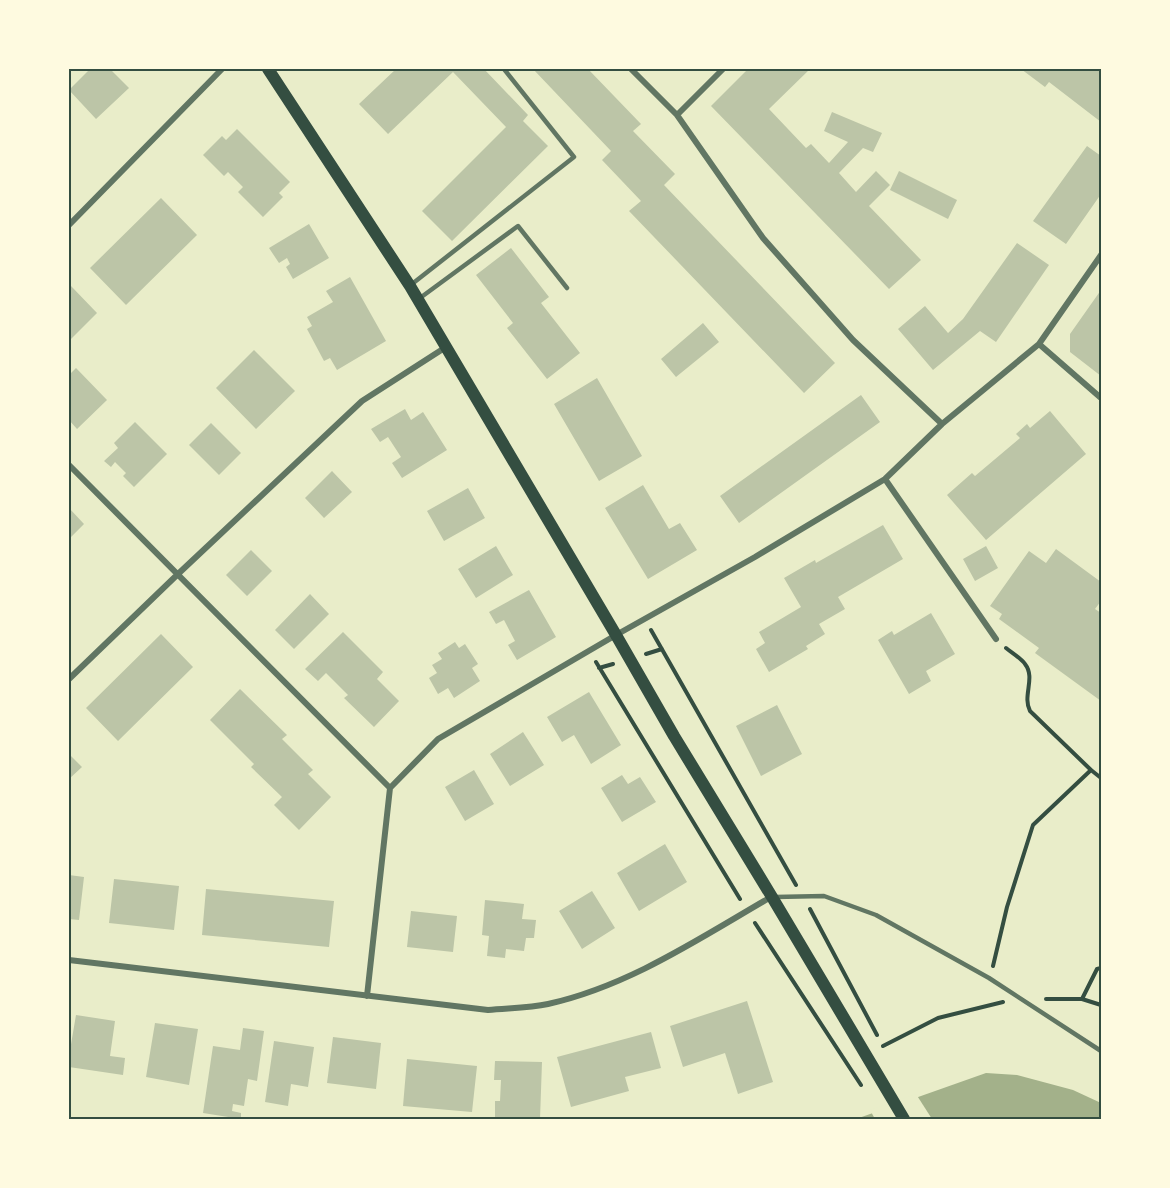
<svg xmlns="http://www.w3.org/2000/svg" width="1170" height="1188" viewBox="0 0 1170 1188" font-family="'Roboto Condensed',sans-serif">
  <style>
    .water { fill: #a3b18a }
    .pier { fill: #e9edc9 }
    .building { fill: #bcc5a7 }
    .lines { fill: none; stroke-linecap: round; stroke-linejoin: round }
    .path { stroke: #344e41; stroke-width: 4 }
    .service { stroke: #617663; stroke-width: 4.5 }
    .minor { stroke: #617663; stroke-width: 6 }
    .secondary { stroke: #344e41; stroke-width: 12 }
    .neatline { fill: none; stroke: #344e41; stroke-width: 2 }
  </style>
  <rect width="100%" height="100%" fill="#e9edc9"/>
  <path class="water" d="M986,1073l31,2 56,15 28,13v16h-245z"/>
  <path class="pier" d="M916,1094l16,25h-57l-5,-9z"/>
  <path class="building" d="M90,69h20l19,19 -33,31 -27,-29z
    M396,69h88l44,46 -5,6 25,25 -96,95 -30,-30 84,-84 -53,-55 -65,62 -29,-30z
    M533,69h55l53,55 -8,7 42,43 -11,11 171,178 -31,30 -175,-182 12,-10 -39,-41 9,-9z
    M748,69h62l-41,40 37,39 5,-4 18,19 19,-21 -24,-11 8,-19 50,21 -9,19 -10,-4 -24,25 17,19 20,-21 14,14 -21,21 52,54 -32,29 -178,-183z
    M1021,69h78l2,2v51l-52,-40 -4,5z
    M237,129l53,53 -11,11 4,4 -20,20 -25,-25 5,-5 -15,-15 -4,4 -21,-21 19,-19 4,4z
    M1087,146l14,10v38l-35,50 -33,-23z
    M899,171l58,29 -9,19 -58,-29z
    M161,198l36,37 -71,70 -36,-37z
    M309,224l20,34 -36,21 -7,-12 4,-3 -3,-6 -8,5 -10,-15z
    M1017,243l32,22 -53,77 -16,-11 -47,39 -35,-41 27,-23 23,27 15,-14z
    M511,248l38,49 -8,6 39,50 -33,26 -40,-51 6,-5 -37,-48z
    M350,277l36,64 -49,29 -7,-12 -6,3 -17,-32 5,-3 -5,-9 26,-15 -7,-11z
    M71,286l26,27 -28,28v-53z
    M1101,290v86l-31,-24v-18z
    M703,323l16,19 -43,35 -15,-18z
    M254,350l41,41 -39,38 -40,-41z
    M76,368l31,32 -30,29 -8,-9v-45z
    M597,378l45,78 -43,25 -45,-77z
    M861,395l19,27 -141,101 -19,-27z
    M405,409l6,11 12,-8 24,38 -45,28 -10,-15 9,-6 -13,-20 -8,5 -9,-13z
    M1050,411l36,43 -100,86 -39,-45 25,-22 3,3 45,-38 -4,-4 11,-10 3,4z
    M135,422l32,32 -33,33 -11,-11 3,-3 -11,-11 -4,5 -7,-6 14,-13 -4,-5z
    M211,423l30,30 -22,22 -30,-30z
    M332,471l20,21 -28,26 -19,-20z
    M643,485l26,44 11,-6 17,27 -49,29 -43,-71z
    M468,488l17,30 -41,23 -17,-30z
    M69,508l15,16 -15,15z
    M883,525l20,34 -65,38 7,12 -26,15 6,10 -19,12 2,3 -39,23 -13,-23 9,-6 -6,-11 42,-25 -17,-29 31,-18 1,3z
    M496,546l17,29 -37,23 -18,-29z
    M986,546l12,22 -23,13 -12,-22z
    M1056,549l45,33v19l-6,8 6,4v88l-66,-48 4,-5 -40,-29 3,-5 -12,-8 39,-55 17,12z
    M251,550l21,21 -25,25 -21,-21z
    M529,590l27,47 -39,23 -9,-15 7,-4 -11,-21 -8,4 -7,-12z
    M310,594l19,20 -35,35 -19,-19z
    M931,613l24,41 -29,17 5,10 -22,13 -31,-54 14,-9 2,4z
    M343,632l40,40 -6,7 22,22 -25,26 -30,-29 4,-3 -22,-22 -8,8 -13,-12z
    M161,634l32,33 -75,74 -32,-33z
    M455,642l4,6 6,-4 13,20 -6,4 8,13 -26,17 -6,-10 -10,6 -9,-16 8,-5 -5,-8 10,-6 -4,-6z
    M240,689l47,46 -5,4 31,31 -5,4 23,23 -32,33 -25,-25 8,-8 -31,-30 3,-3 -44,-44z
    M589,692l32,53 -30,19 -17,-29 -12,7 -15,-25z
    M777,705l25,49 -41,22 -25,-50z
    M523,732l21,33 -34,21 -20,-32z
    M69,754l13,13 -13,12z
    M474,770l20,34 -29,17 -20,-34z
    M622,775l6,9 12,-7 16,25 -34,20 -21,-34z
    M665,844l22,38 -48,29 -22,-38z
    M69,875l15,2 -5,43 -10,-1z
    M114,879l65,7 -5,44 -65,-7z
    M206,889l128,12 -5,46 -127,-12z
    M592,891l23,37 -33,21 -23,-38z
    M485,900l39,4 -2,15 14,1 -2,18h-8l-2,13 -18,-2 -1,9 -18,-2 2,-20 -7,-1z
    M411,911l46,5 -4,36 -46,-5z
    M747,1001l26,81 -35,12 -13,-41 -42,14 -13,-41z
    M76,1015l39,6 -5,35 15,2 -2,17 -54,-8v-11z
    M155,1023l43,6 -9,56 -43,-8z
    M243,1028l21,3 -7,50 -9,-2 -4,27 -11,-2 -1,7 9,2v6l-38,-6 10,-67 27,4z
    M651,1032l10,36 -36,9 4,14 -58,16 -14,-50z
    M333,1037l48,6 -5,46 -49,-6z
    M274,1041l40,6 -6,40 -17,-3 -3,22 -23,-4z
    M407,1059l70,7 -5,46 -69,-6z
    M495,1061l47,1 -2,57 -45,-1v-17h5l1,-21h-7z"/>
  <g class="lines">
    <path class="path" d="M651,630l145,255
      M1006,648c6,5 15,10 19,16 11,14 -3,32 5,47l61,59
      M646,654l16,-5
      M596,662l144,237
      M599,668l14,-4
      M810,909l67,126
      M755,923l106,162
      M993,966l14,-59 26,-82 58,-55 10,8
      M1046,999h36l19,6
      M1082,999l15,-30 4,-1
      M883,1046l55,-28 65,-16"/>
    <path class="service" d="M412,284l162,-127 -70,-88
      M420,298l98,-72 49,62
      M775,897l49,-1 52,19 113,63 112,73"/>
    <path class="minor" d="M631,69l46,46 86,123 90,102 89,84
      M677,115l46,-46
      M69,225l153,-156
      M1039,344l62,54
      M69,465l321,323
      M885,479l111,160
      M69,679l109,-105 184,-173 84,-54
      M69,960l419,50c19,-2 41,-2 60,-6 81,-18 152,-66 223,-107
      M367,996l23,-208 48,-49 178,-104 139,-78 130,-78 57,-55 97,-80 62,-89"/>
    <path class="secondary" d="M268,69l142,217 206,349 58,101 98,161 132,222"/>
  </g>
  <rect width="1170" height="1188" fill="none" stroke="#fefae0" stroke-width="141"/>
  <rect x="70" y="70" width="1030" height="1048" class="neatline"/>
</svg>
